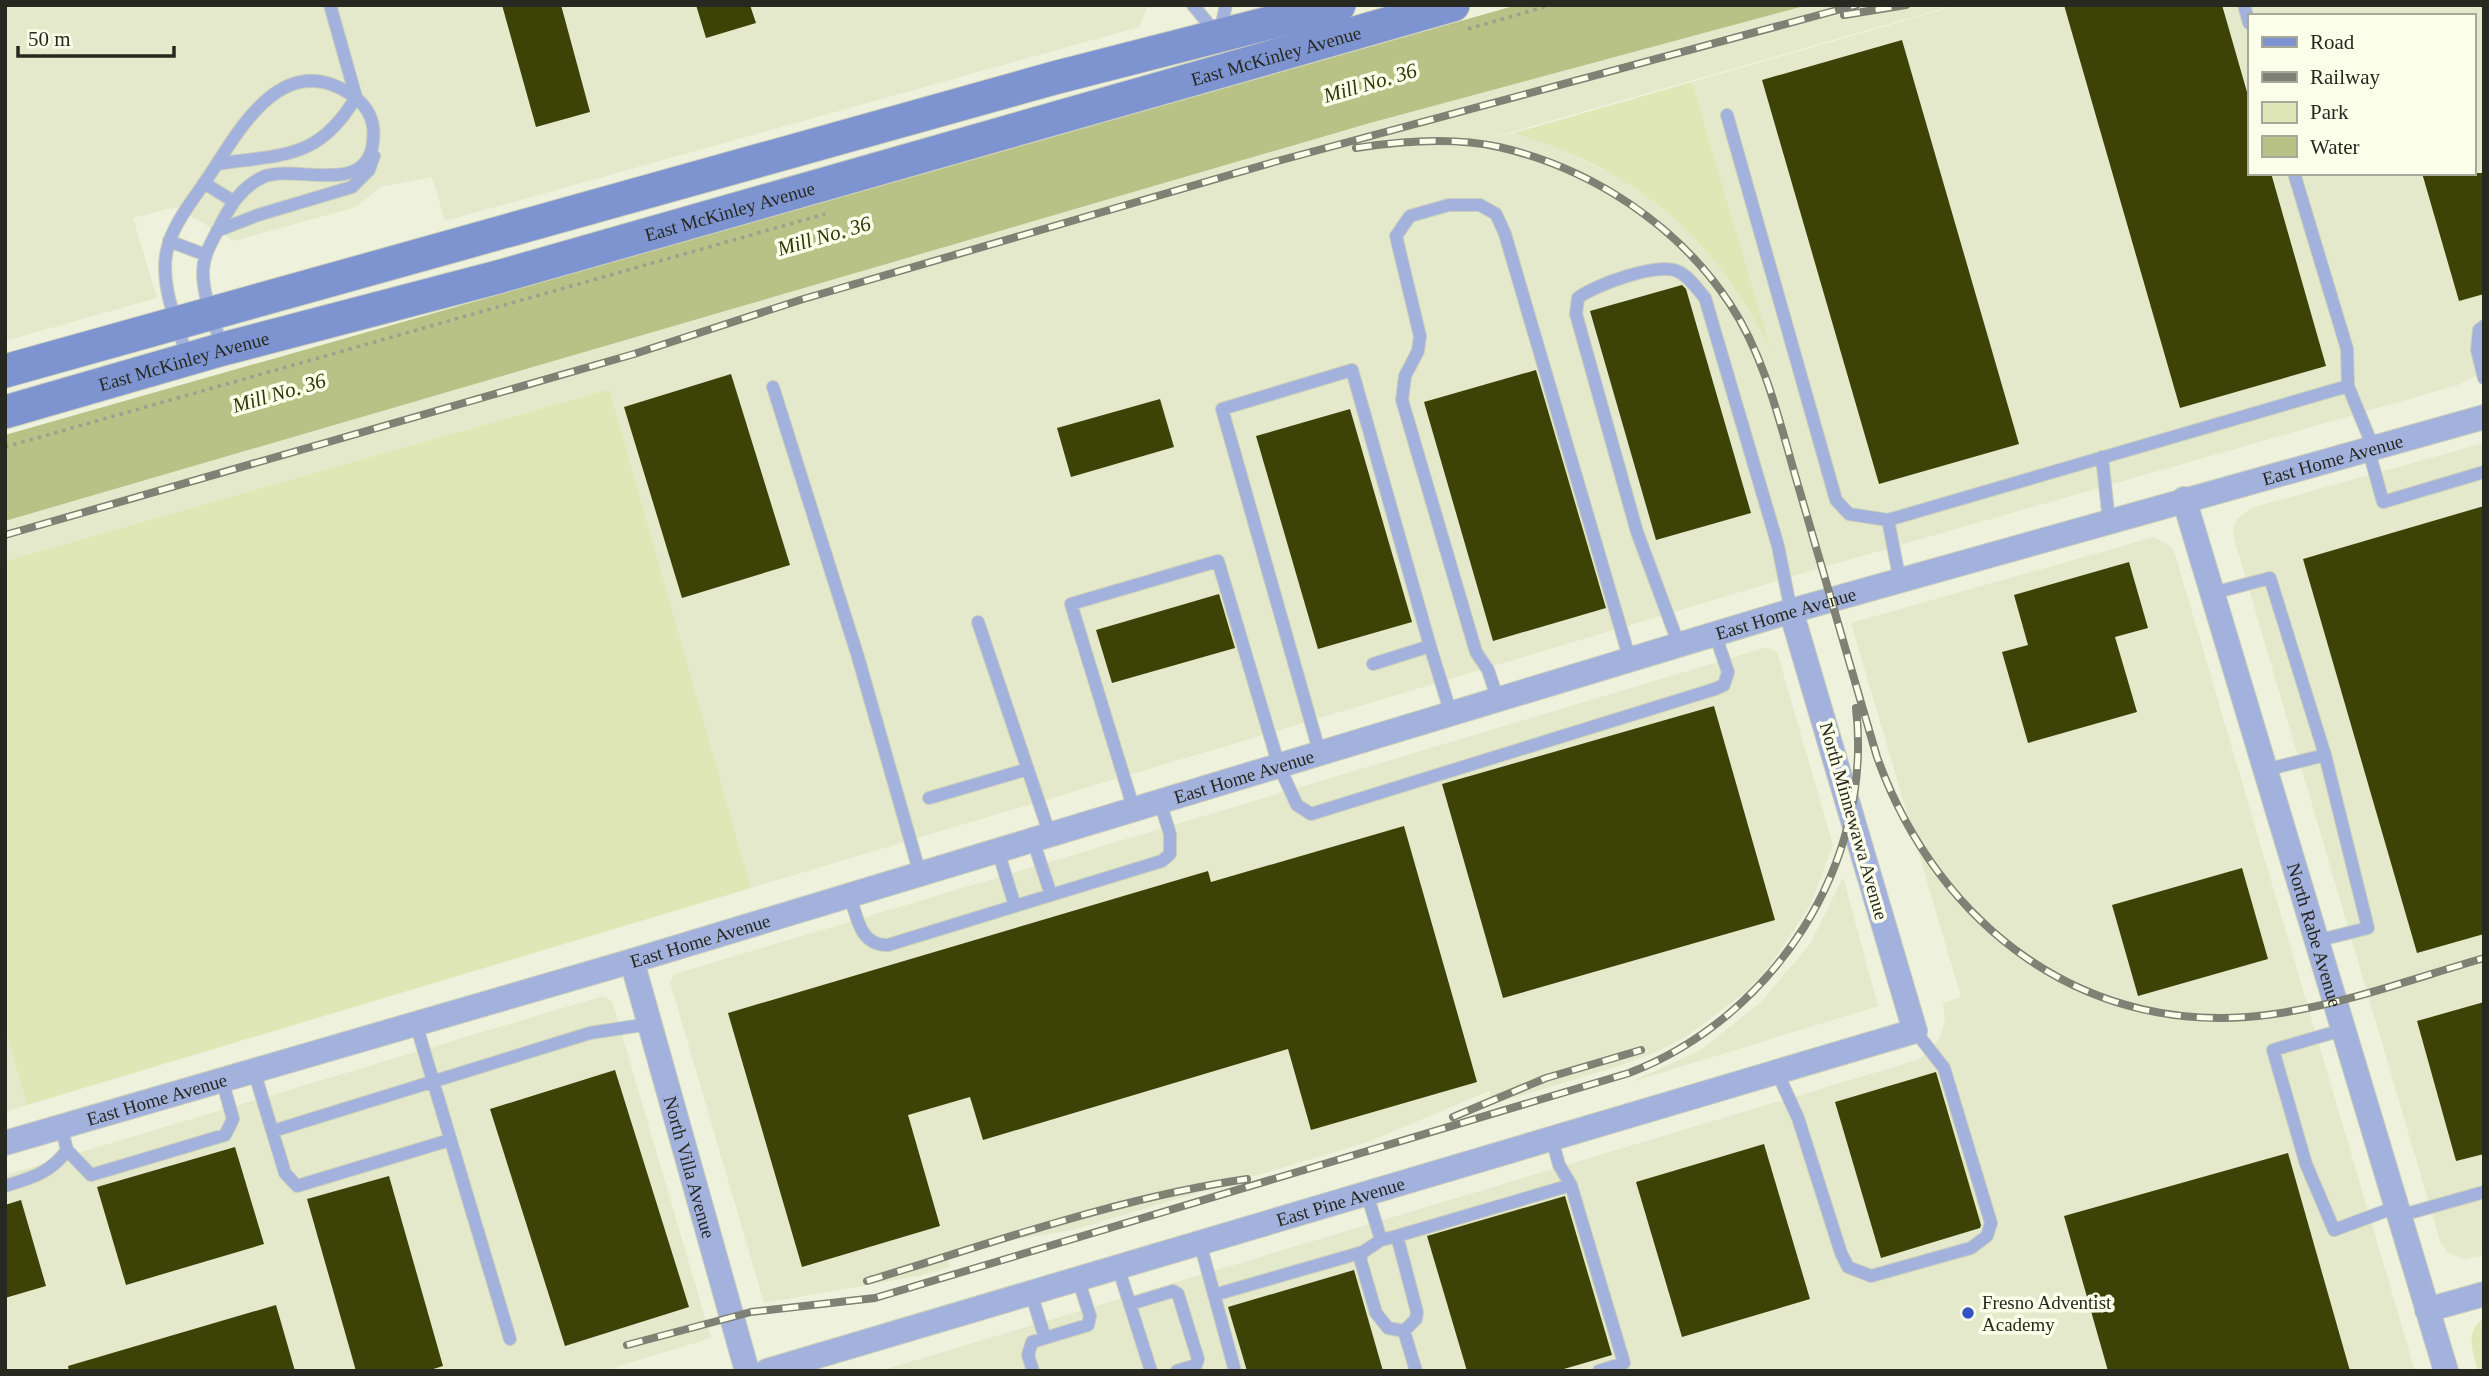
<svg xmlns="http://www.w3.org/2000/svg" width="2489" height="1376" viewBox="0 0 2489 1376" font-family="Georgia,serif">
  <style>
    .built { fill: #e4e9cb; fill-rule: evenodd }
    .green { fill: #dfe7b6 }
    .water { fill: #b8c186 }
    .building { fill: #3d4306 }
    .lines { fill: none; stroke-linecap: round; stroke-linejoin: round }
    .service-casing { stroke: #caceba; stroke-width: 14 }
    .minor-casing { stroke: #caceba; stroke-width: 26 }
    .secondary-casing { stroke: #caceba; stroke-width: 35 }
    .path { stroke: #9da090; stroke-width: 3.5; stroke-dasharray: 3.5 5; stroke-linecap: butt }
    .service { stroke: #a2b2dc; stroke-width: 12 }
    .minor { stroke: #a2b2dc; stroke-width: 24 }
    .secondary { stroke: #7d94d0; stroke-width: 33 }
    .rail-casing { stroke: #7e8173; stroke-width: 8 }
    .rail { stroke: #fbffe9; stroke-width: 5; stroke-dasharray: 16; stroke-linecap: butt }
    .poi-dot { fill: #3552c3; stroke: #fbffe9; stroke-width: 2.5 }
    .labels { text-anchor: middle; dominant-baseline: central; stroke-width: 7; stroke-linejoin: round; paint-order: stroke }
    .street-label { font-size: 19px; fill: #272820; stroke: #fbffe9 }
    .poi-label { font-size: 19px; fill: #272820; stroke: #fbffe9; text-anchor: start }
    .water-label { font-size: 21px; font-style: italic; fill: #313608; stroke: #fbffe9 }
  </style>
  <rect width="100%" height="100%" fill="#eef2dc"/>
  <path class="built" d="M5,5h1143l-9,22 -694,194 -13,-44 -51,10 -25,20 -122,34 -59,-34 -42,11 24,80 -152,43z
    M1808,5h147l-464,133 23,-5 42,13 77,39 36,28 34,32 25,31 41,68 -77,-262 267,-77h525v367l-26,13 -624,179 -1083,324 -143,-499 -603,172v-40l1365,-398zM2249,16h224v157h-224z
    M2484,443v812l-20,4 -17,-7 -7,-11 -206,-703 -1,-10 4,-9 14,-11z
    M2154,537l16,9 5,8 240,817h-1535l1037,-311 13,-9 10,-14 5,-17 -2,-17 18,-6 -110,-374z
    M1768,647l9,5 56,193 -23,61 -41,61 -23,25 -59,44 -33,17 -38,14 -123,37 -4,-13 -121,51 -295,88 -127,21 4,16 -31,9 -155,27 -94,-321 5,-8z
    M1843,877l35,129 -250,77 71,-32 61,-48 50,-59z
    M603,996l9,5 99,337 -108,33h-598v-196z
    M5,1030l22,75 -22,7z"/>
  <path class="green" d="M1692,82l79,268c-60,-117 -131,-178 -257,-217z
    M609,389l142,499 -724,217 -22,-75v-469z
    M2484,1318v53h-6c-5,-20 -14,-39 6,-53z"/>
  <path class="water" d="M1517,5h291l-438,118 -1365,398v-86z"/>
  <path class="building" d="M502,5h59l29,107 -54,15z
    M696,5h54l6,18 -50,15z
    M2064,5h158l27,94v74h22l55,193 -146,42z
    M1902,40l117,404 -140,40 -117,-404z
    M2422,173h62v121l-25,7z
    M1682,285l4,4 65,224 -95,27 -66,-229z
    M1536,370l70,238 -113,33 -69,-239z
    M731,374l59,191 -108,33 -58,-191z
    M1160,399l14,48 -103,30 -14,-49z
    M1350,409l62,213 -94,27 -62,-213z
    M2484,506v428l-67,19 -114,-394z
    M2129,562l19,66 -33,9 22,75 -109,31 -26,-91 26,-7 -14,-50z
    M1219,594l16,54 -123,35 -16,-53z
    M1714,706l61,214 -272,78 -61,-214z
    M1404,826l73,256 -166,48 -23,-81 -305,91 -13,-43 -62,18 32,111 -138,41 -74,-254 480,-142 3,11z
    M2242,868l26,91 -130,37 -26,-91z
    M2484,1002v152l-28,7 -39,-140z
    M615,1070l74,237 -124,39 -75,-237z
    M1936,1072l45,153 -1,3 -99,30 -46,-156z
    M1764,1144l46,155 -128,38 -46,-155z
    M235,1147l29,97 -138,41 -29,-98z
    M2288,1153l62,218h-242l-44,-155z
    M389,1176l54,190 -16,5h-71l-49,-172z
    M1565,1196l47,159 -55,16h-90l-40,-135z
    M21,1200l25,86 -41,12v-93z
    M1354,1270l29,101h-136l-19,-64z
    M276,1305l19,66h-226l-1,-5z"/>
  <g class="lines">
    <defs>
      <path id="service" d="M1193,5l26,32 7,-32
        M2244,5l5,18
        M1727,115l109,385 13,14 39,6
        M217,164c66,-10 102,-4 139,-67l-26,-92
        M2294,173l53,176 1,37
        M204,183l29,18
        M217,231l41,-16 94,-28 17,-17 5,-14
        M169,241l37,14
        M2484,326l-5,4 -2,20 7,28
        M188,359c-10,-33 -29,-75 -21,-109 6,-27 27,-51 42,-74 28,-42 68,-119 131,-88 13,7 23,13 30,28 4,9 4,22 2,32 -11,47 -77,16 -109,29 -23,11 -33,29 -44,51 -7,13 -16,28 -16,44 0,26 12,53 20,77
        M773,387l85,270 62,217
        M2368,448l15,54 101,-30
        M2102,457l7,64
        M1900,581l-12,-61 460,-134 25,61
        M2213,593l57,-15 55,177 -60,15
        M978,622l72,213
        M1679,645l-42,-113 -61,-218 2,-16c16,-13 80,-36 99,-27 12,5 20,18 28,27l73,248 13,65
        M1373,664l57,-18 21,68
        M1498,700l-10,-30 -12,-18 -74,-252 3,-24 13,-25 2,-15 -24,-100 14,-20 39,-11h31l16,9 9,20 125,426
        M1320,754l-98,-345 130,-39 78,276
        M929,798l99,-29
        M1134,810l-63,-206 147,-43 61,205 18,39 14,9 404,-125 9,-4 4,-13 -13,-38
        M1033,840l18,55
        M998,851l17,55
        M850,896c7,21 10,50 38,49l274,-84 8,-7v-20l-10,-32
        M2316,941l52,-13 -43,-173
        M416,1024l94,315
        M2342,1030l-69,20 33,114 28,66 62,-23
        M254,1071l31,102 12,13 153,-46
        M1777,1072l21,46 43,135 7,14 23,9 100,-28 16,-12 4,-13 -47,-155 -29,-37
        M61,1126l6,24 24,25 134,-40 8,-16 -11,-39
        M273,1131l317,-98 59,-9
        M1552,1139l7,26 12,20 53,178 -25,8
        M5,1186c26,-8 46,-13 62,-36
        M1367,1194l14,46
        M2399,1216l85,-24
        M1397,1236l174,-51
        M1200,1243l35,128
        M1118,1267l33,104
        M1031,1293l14,45
        M1214,1295l149,-43 18,-12 16,-4 20,76 -1,7 -12,12 -16,-3 -12,-15 -16,-55 3,-6
        M1130,1304l43,-13 5,3 20,65 -2,6 -19,6
        M1404,1331l12,40
        M1033,1371l-5,-16 4,-13 56,-17 2,-9 -12,-37"/>
      <g id="minor">
        <path id="s1" d="M2184,499l262,872"/>
        <path id="s2" d="M632,961l115,410"/>
        <path id="s3" d="M5,1143l627,-182 1159,-350 693,-194"/>
        <path d="M2427,1310l57,-16"/>
        <path id="s4" d="M767,1371l1148,-340 -124,-420"/>
      </g>
      <g id="secondary">
        <path d="M5,371l1049,-293 285,-73"/>
        <path id="s5" d="M5,412l218,-63 275,-72 955,-272"/>
      </g>
    </defs>
    <use href="#service" class="service-casing"/>
    <use href="#minor" class="minor-casing"/>
    <use href="#secondary" class="secondary-casing"/>
    <path class="path" d="M1468,29l83,-24
      M5,447l820,-233"/>
    <use href="#service" class="service"/>
    <use href="#minor" class="minor"/>
    <use href="#secondary" class="secondary"/>
    <defs>
      <path id="rail" d="M1844,15l62,-10
        M1356,148c45,-7 98,-11 143,-1 92,21 179,78 231,157 37,56 51,125 70,188 26,89 51,177 77,265 61,170 211,284 397,257 71,-10 141,-36 210,-56
        M5,535l629,-181 166,-54 474,-138 582,-157
        M1453,1117l93,-39 95,-28
        M867,1281c125,-38 250,-83 380,-102
        M627,1345l124,-33 124,-14 754,-225c144,-55 245,-209 227,-365"/>
    </defs>
    <use href="#rail" class="rail-casing"/>
    <use href="#rail" class="rail"/>
  </g>
  <circle class="poi-dot" cx="1968" cy="1313" r="7"/>
  <g class="labels">
    <g class="street-label">
      <text stroke="none"><textPath href="#s5" startOffset="1320">East McKinley Avenue</textPath></text>
      <text stroke="none"><textPath href="#s5" startOffset="752">East McKinley Avenue</textPath></text>
      <text stroke="none"><textPath href="#s5" startOffset="186">East McKinley Avenue</textPath></text>
      <text stroke="none"><textPath href="#s3" startOffset="2426">East Home Avenue</textPath></text>
      <text stroke="none"><textPath href="#s3" startOffset="1858">East Home Avenue</textPath></text>
      <text stroke="none"><textPath href="#s3" startOffset="1292">East Home Avenue</textPath></text>
      <text transform="translate(1854 821) rotate(74)">North Minnewawa Avenue</text>
      <text stroke="none"><textPath href="#s1" startOffset="455">North Rabe Avenue</textPath></text>
      <text stroke="none"><textPath href="#s3" startOffset="724">East Home Avenue</textPath></text>
      <text stroke="none"><textPath href="#s3" startOffset="158">East Home Avenue</textPath></text>
      <text stroke="none"><textPath href="#s2" startOffset="214">North Villa Avenue</textPath></text>
      <text stroke="none"><textPath href="#s4" startOffset="598">East Pine Avenue</textPath></text>
    </g>
    <g class="poi-label">
      <text x="1982" y="1302">Fresno Adventist<tspan x="1982" dy="22">Academy</tspan></text>
    </g>
    <g class="water-label">
      <text transform="translate(1370 83) rotate(-16)">Mill No. 36</text>
      <text transform="translate(824 236) rotate(-16)">Mill No. 36</text>
      <text transform="translate(279 393) rotate(-16)">Mill No. 36</text>
    </g>
  </g>
  <rect width="2489" height="1376" fill="none" stroke="#272820" stroke-width="14"/>
  <rect x="2248" y="14" width="228" height="161" fill="#fbffe9" stroke="#a6a999" stroke-width="2"/>
  <rect x="2262" y="37" width="35" height="10" fill="#7d94d0" stroke="#a6a999" stroke-width="2"/>
  <text x="2310" y="49" font-size="21" fill="#272820">Road</text>
  <rect x="2262" y="72" width="35" height="10" fill="#7e8173" stroke="#a6a999" stroke-width="2"/>
  <text x="2310" y="84" font-size="21" fill="#272820">Railway</text>
  <rect x="2262" y="102" width="35" height="21" fill="#dfe7b6" stroke="#a6a999" stroke-width="2"/>
  <text x="2310" y="119" font-size="21" fill="#272820">Park</text>
  <rect x="2262" y="136" width="35" height="21" fill="#b8c186" stroke="#a6a999" stroke-width="2"/>
  <text x="2310" y="154" font-size="21" fill="#272820">Water</text>
  <path d="M18 46v10h156v-10" fill="none" stroke="#272820" stroke-width="3.5"/>
  <text x="28" y="46" font-size="21" fill="#272820" stroke="#fbffe9" stroke-width="5" paint-order="stroke">50 m</text>
</svg>
